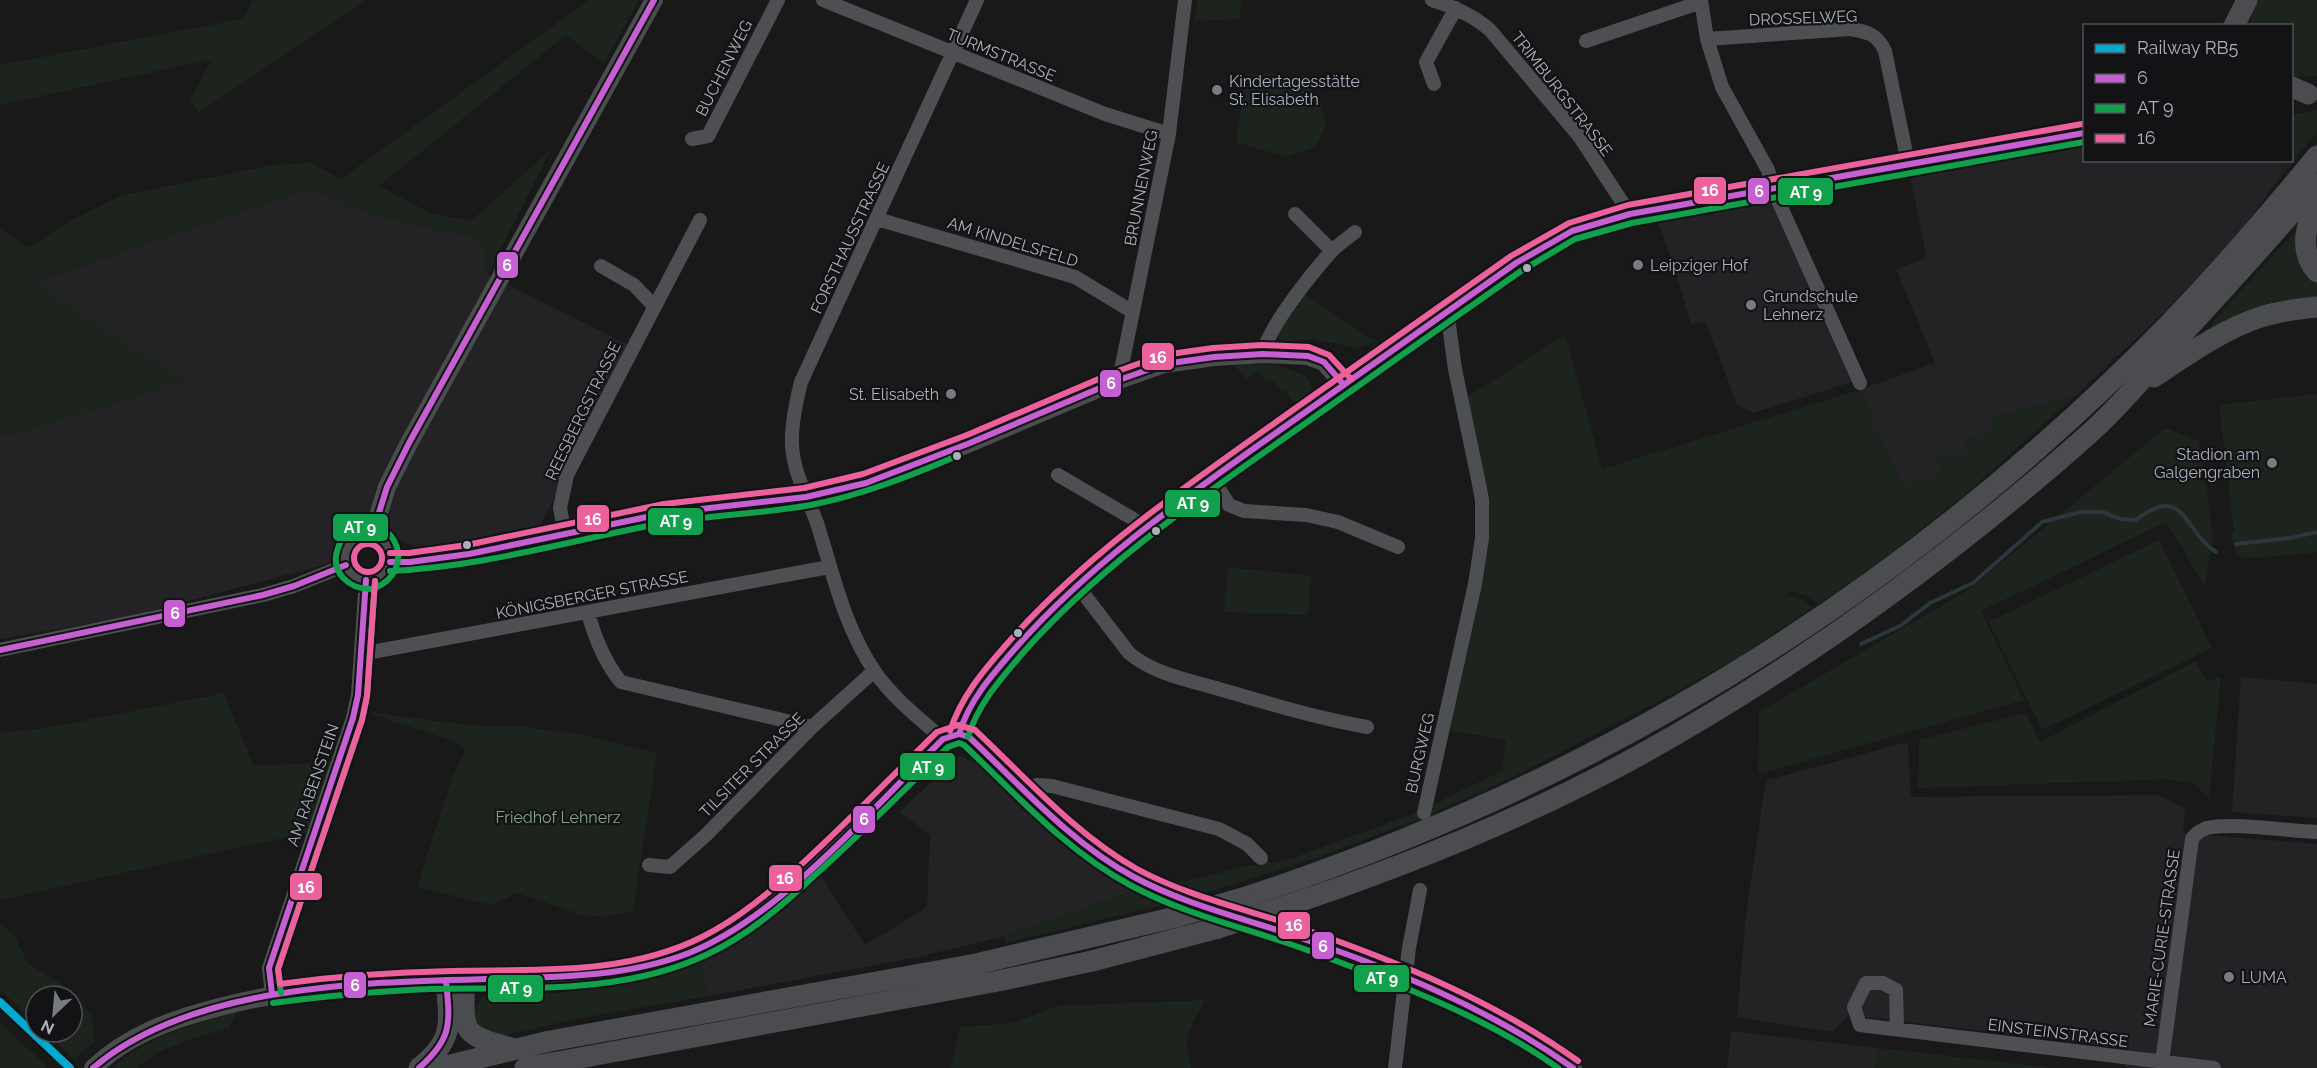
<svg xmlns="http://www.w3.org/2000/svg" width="2317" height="1068" viewBox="0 0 2317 1068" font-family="Raleway,sans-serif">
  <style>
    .built { fill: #232326 }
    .green { fill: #1d241d }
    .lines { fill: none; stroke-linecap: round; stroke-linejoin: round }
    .stream { stroke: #2b373c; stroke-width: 4 }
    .minor { stroke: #4d4f53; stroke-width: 14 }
    .major { stroke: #4b4c4e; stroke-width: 18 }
    .highway { stroke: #4b4c4f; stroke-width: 21 }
    .highway-bridge { stroke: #4b4c4f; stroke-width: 21 }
    .bus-1-casing { stroke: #131316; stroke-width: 10 }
    .bus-2-casing { stroke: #131316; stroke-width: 10 }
    .bus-3-casing { stroke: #131316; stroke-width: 10 }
    .bus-1 { stroke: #c660d2; stroke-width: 6 }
    .bus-2 { stroke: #11a04c; stroke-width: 6 }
    .bus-3 { stroke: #ec609e; stroke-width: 6 }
    .rail-1-casing { stroke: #131316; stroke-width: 12 }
    .rail-1 { stroke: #00a9ce; stroke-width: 8 }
    .poi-dot { fill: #777c83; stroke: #131316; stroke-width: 2 }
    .bus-dot { fill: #aab1bb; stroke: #131316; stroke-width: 2 }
    .labels { text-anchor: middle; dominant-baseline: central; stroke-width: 4.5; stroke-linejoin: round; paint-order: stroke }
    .street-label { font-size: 16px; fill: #aab1bb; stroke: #131316 }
    .poi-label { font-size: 16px; fill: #aab1bb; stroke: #131316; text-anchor: start }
    .park-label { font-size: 16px; fill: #83a780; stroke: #131316 }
    .line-badge { stroke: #131316; stroke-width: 2 }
    .badge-label { font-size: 16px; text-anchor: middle; font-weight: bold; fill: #fff }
  </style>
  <rect width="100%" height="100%" fill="#19191a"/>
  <path class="built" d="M2084,144v16l197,1 -1,11 -4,11 -33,45 -76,82 -92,86 -85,22 4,14 -27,20 -25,20 -39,14 -44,-96 76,-27 -39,-94 31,-11 -17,-82z
    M311,188l53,24 59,15 58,11 7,37 141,70 -90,184 -111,21 -43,-14 -25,-4 -14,5 -15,26 -203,54 -128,22v-203l16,-2 16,-152z
    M1775,202l43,107 34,73 -99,31 -16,-9 -32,-83 -14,3 -19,-63 -15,-40z
    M2241,677l76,7v134l-85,-6z
    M1904,743h4l3,54 249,-2 25,14 -2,24 134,11v224h-192l3,-20 -279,-33 -16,17 -96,-15 9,-103 19,-129 3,-5z
    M960,756l22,9 110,94 48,30 -136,47 -86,21 -209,39 -11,-39 119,-87 48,75 62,-38 3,-72 -31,-23z
    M1731,1031l147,17 -3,20h-148z"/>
  <path class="green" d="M253,0h114l-169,113 -8,-13 22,-41 -212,46v-40l242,-46z
    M589,0h50l-35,63 -38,-28 -187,151 53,28 39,7 80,-72 -63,126 -7,-37 -58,-11 -59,-15 -53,-24 -278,93 153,101 -170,52 -16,2v-207l29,19 41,-27 50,-25 152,-31 39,-2 30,16z
    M1198,0h43l-1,19 -46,2z
    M2257,0h60v76l-25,1v-51h-43z
    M1262,73l15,1 22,6 19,16 8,27 -10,24 -30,10 -50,-15 11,-68z
    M2317,110v22l-41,51 4,-11 1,-11 11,-1v-45z
    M2299,227l18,55v20l-111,32 8,-13z
    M1306,294l6,5 64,43 -19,6 -44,-9 -32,3 -4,-7z
    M1565,334l37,135 257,-79 44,95 38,-13 -4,-15 30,-5 -3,-13 29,-7 -3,-14 85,-22 -113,101 -84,66 -59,41 -11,-8 -18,-5 -5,5 16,3 12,8 -73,49 -62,35 -169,88 -85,38 -102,39 -129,41 -29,-13 32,-5 54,-14 7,1 9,-4 8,1 21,-6 123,-45 84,-41 4,-31 -61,-10 40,-193 -19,-139z
    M1234,364c25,-1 53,-1 75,15l4,10 -18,15 -10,-14 -4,2 -10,-13 -5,3 -8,-11 -12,9z
    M2317,394v158l-74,7 -7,-6 -5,-18 3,-5 -15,-125z
    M2165,428l34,13 14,94 -8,51 -39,-64 -185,89 43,89 -266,74 1,-62 211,-123z
    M2159,540l53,108 -170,82 -53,-108z
    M1228,567l83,9 -3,39 -84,-3z
    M2196,661l10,20 15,-4 -12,121 -16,-15 -25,-4 -250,9 1,-48 107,-27 14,29z
    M224,693l30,73 81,-4 -25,70 -310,68v-167l52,-6z
    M365,712l121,15h40l56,8 75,18 -24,158 -30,6 -21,-2 -65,-22 -26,12 -74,-18 36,-112 12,-25 -9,-8z
    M1140,889l34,13 -168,41 -2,-7z
    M0,923l15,13 12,27 46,28 18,25 4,25 -20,18 -30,-27h27v-36h-36v27l-36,-33z
    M698,957l11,39 -134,23 -71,17 -23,-4 -8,-19 8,-15 5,-3 14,-2 35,2 85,-10 38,-10z
    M1205,1000c-15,28 -23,36 -14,68h-240l9,-41 53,-4 45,-17z
    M238,1011l-9,17 -35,10 -36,14 -22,16h-25c37,-31 81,-43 127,-57z
    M0,1022l48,46h-48z
    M1878,1048l175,20h-178z"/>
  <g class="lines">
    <path class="stream" d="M2236,544l54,-6 27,-6
      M1861,644l39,-18 30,-23 43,-20 69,-61 38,-10h22l19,7 15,1c49,-38 47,11 80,32"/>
    <path class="minor" d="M823,0l282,114 64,20
      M1432,0c22,7 41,15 58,30l89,106 51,78
      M1701,0l6,39 15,48 46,83 9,28 83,185
      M1707,39l144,-10c17,3 26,5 34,22l23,112
      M1586,41l115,-39
      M1434,84l-8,-22 30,-54
      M692,139l16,-3 70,-136
      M1295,214l37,37
      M877,219l198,58 58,35
      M601,266l33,19 20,21
      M1263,354c4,-25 49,-81 67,-101 7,-8 17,-14 25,-21
      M1119,380l50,-246 16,-134
      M1058,475l77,45 8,9
      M1213,479l16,26 15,6 62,4 32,7 60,25
      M565,535l-5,-27 7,-33 133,-255
      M1076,584l53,69c25,21 59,27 90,36 49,14 97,29 148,38
      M588,613c7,25 16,49 33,69l191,45
      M0,650l263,-55 31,-9 52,-21
      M361,654l468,-87
      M943,739c-23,-20 -51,-42 -68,-67 -31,-45 -42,-99 -58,-149 -9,-25 -24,-51 -25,-78 -1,-21 4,-43 9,-63l176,-382
      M1026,791l11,-6 15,1 167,43 28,15 14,14
      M1424,813l51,-229 7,-46v-38l-4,-21 -23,-110 -6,-44 -5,-12
      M649,865l21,2 36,-32 106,-108 62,-56
      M272,994l-3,-26 84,-250 5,-23 8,-115
      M1897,1029l-1,-39 -13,-7h-17l-12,24 6,18 354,43
      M2162,1062l30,-223c4,-6 8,-9 15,-11 27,-6 80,3 110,4
      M1395,1068l14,-120 11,-58"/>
    <path class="major" d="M372,535l15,-48 22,-44 245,-443
      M345 558a23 23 0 1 1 46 0a23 23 0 1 1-46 0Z
      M390,562h20l59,-8 197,-41 140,-16 60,-14 104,-40 149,-63 45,-16 50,-7 49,-3 45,2 16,6 20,23
      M959,734c8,-32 30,-56 52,-81 30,-35 62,-67 98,-97l142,-105 265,-188 40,-24 16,-8 58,-17 454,-81
      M93,1068c35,-33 77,-48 123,-60 85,-23 173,-26 260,-29 72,-2 145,0 212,-26 42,-16 78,-46 111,-74 50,-44 96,-93 144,-140l16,-5 10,3c52,48 101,104 163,139 49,27 105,41 158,58 26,9 51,19 76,29 73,28 144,57 207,105"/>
    <path class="highway" d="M2234,26l13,-26
      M2292,87l16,7
      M2317,202c-11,23 -19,48 0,70
      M2154,377c33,-22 69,-48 107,-60 18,-6 37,-8 56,-10
      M1246,897c355,-116 661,-304 922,-572 52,-54 101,-111 149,-169
      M1277,909c124,-41 248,-91 363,-154 158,-88 306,-195 441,-314 36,-31 66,-68 98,-103 47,-51 93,-102 138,-154
      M464,979c1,52 -7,55 47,69
      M419,1068c37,-29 30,-46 27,-88
      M438,1068l112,-27 426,-77 200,-47
      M525,1068l473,-87 94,-20 126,-33"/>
    <path class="highway-bridge" d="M1176,917l70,-20
      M1218,928l59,-19"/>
    <defs>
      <path id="bus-1" d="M372,535l15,-48 22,-44 245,-443
        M390,562h20l59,-8 197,-41 140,-16 60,-14 104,-40 149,-63 45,-16 50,-7 49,-3 45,2 16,6 20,23
        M0,650l263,-55 31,-9 52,-21
        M959,734c10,-33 31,-57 54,-83 81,-93 184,-162 284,-233 73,-51 146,-103 219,-155l56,-32 58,-17 454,-81
        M272,994l-3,-26 84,-250 5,-23 8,-115
        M93,1068c97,-83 271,-86 393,-89 68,-2 138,-1 203,-26 91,-36 184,-145 254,-214l16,-5 10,3c52,49 102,106 165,140 50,27 105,40 158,58 98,33 197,73 281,133
        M419,1068c34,-30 31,-45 27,-88"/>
      <path id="bus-2" d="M390,571c92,-4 178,-30 268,-47 51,-9 103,-10 153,-19 51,-10 99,-29 146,-49
        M373,589c-23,1 -44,-16 -35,-41 3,-10 9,-17 18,-20 42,-14 60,43 19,60
        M968,737c10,-33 32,-57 54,-83 80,-91 182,-159 281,-229 72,-51 145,-103 218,-154l54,-32 57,-16 452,-81
        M281,993l-3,-24 84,-249 5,-24 8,-115
        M273,1003c53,-7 105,-12 158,-14 92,-2 192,6 277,-35 40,-19 74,-48 106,-78 46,-41 90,-86 134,-129l11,-4 5,2c52,49 102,106 166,140 50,27 104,40 157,58 27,9 54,20 81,30 66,26 131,53 190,95"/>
      <path id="bus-3" d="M354 558a14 14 0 1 1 28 0a14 14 0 1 1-28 0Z
        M390,553h19l58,-8 197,-41 140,-16 59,-14 104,-39 148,-63 48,-17 50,-7 49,-3 47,2 20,8 22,24
        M375,581l-8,115 -5,24 -84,249 2,15c57,-8 114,-12 172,-13 83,-2 173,5 250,-34 38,-19 70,-47 102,-75 46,-42 89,-87 133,-130l21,-7 17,5c51,48 100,104 162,139 50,27 105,39 158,57 99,34 198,74 283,135
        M950,731c11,-34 33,-60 56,-86 82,-94 186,-163 287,-235 73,-51 145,-103 218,-154l58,-33 59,-18 454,-81"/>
    </defs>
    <use href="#bus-1" class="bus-1-casing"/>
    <use href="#bus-2" class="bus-2-casing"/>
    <use href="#bus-3" class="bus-3-casing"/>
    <use href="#bus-1" class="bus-1"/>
    <use href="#bus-2" class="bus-2"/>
    <use href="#bus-3" class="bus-3"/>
    <defs>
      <path id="rail-1" d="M0,1002l70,66"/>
    </defs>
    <use href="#rail-1" class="rail-1-casing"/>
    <use href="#rail-1" class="rail-1"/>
  </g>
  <g class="poi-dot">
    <circle cx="1217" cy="90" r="6"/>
    <circle cx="1638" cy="265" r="6"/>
    <circle cx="1751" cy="305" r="6"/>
    <circle cx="951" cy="394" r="6"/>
    <circle cx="2272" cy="463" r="6"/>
    <circle cx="2229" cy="977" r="6"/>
  </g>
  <g class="bus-dot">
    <circle cx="1527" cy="268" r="5"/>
    <circle cx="957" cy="456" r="5"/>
    <circle cx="1156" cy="531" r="5"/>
    <circle cx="467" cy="545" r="5"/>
    <circle cx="1018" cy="633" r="5"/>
  </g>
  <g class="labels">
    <g class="street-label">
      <text transform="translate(1803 18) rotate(-2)">DROSSELWEG</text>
      <text transform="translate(1001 55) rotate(22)">TURMSTRASSE</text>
      <text transform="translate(724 68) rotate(-63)">BUCHENWEG</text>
      <text transform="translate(1562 94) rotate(52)">TRIMBURGSTRASSE</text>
      <text transform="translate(1141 188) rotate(-79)">BRUNNENWEG</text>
      <text transform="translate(850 238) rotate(-65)">FORSTHAUSSTRASSE</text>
      <text transform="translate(1013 242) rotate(17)">AM KINDELSFELD</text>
      <text transform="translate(583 411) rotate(-64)">REESBERGSTRASSE</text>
      <text transform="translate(592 595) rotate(-11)">KÖNIGSBERGER STRASSE</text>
      <text transform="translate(1420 753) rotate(-77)">BURGWEG</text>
      <text transform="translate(752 765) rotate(-45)">TILSITER STRASSE</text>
      <text transform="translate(313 785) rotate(-71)">AM RABENSTEIN</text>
      <text transform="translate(2162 938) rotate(-82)">MARIE-CURIE-STRASSE</text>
      <text transform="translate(2058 1033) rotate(7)">EINSTEINSTRASSE</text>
    </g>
    <g class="poi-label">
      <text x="1229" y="81">Kindertagesstätte<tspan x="1229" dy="18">St. Elisabeth</tspan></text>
      <text x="1650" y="265">Leipziger Hof</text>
      <text x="1763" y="296">Grundschule<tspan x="1763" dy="18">Lehnerz</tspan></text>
      <text x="939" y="394" text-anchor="end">St. Elisabeth</text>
      <text x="2260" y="454" text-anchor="end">Stadion am<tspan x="2260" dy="18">Galgengraben</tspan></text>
      <text x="2241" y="977">LUMA</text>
    </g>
    <g class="park-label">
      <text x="558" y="817">Friedhof Lehnerz</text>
    </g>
  </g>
  <g class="line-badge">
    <rect x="1693" y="176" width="34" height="29" rx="6" fill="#ec609e"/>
    <rect x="1747" y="177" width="23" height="28" rx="6" fill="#c660d2"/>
    <rect x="1777" y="177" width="57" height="29" rx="6" fill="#11a04c"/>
    <rect x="496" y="251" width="23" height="28" rx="6" fill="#c660d2"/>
    <rect x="1141" y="342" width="34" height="29" rx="6" fill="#ec609e"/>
    <rect x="1099" y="369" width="23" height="29" rx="6" fill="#c660d2"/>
    <rect x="1164" y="489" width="57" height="29" rx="6" fill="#11a04c"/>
    <rect x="576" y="504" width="34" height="29" rx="6" fill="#ec609e"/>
    <rect x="647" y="507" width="57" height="29" rx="6" fill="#11a04c"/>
    <rect x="332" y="513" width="57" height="29" rx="6" fill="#11a04c"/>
    <rect x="163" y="599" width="23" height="29" rx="6" fill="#c660d2"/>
    <rect x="899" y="752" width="57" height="29" rx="6" fill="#11a04c"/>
    <rect x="852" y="805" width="24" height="29" rx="6" fill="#c660d2"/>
    <rect x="768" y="864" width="35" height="28" rx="6" fill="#ec609e"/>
    <rect x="289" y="872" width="34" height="29" rx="6" fill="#ec609e"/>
    <rect x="1277" y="911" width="34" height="29" rx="6" fill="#ec609e"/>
    <rect x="1311" y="931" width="24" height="29" rx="6" fill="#c660d2"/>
    <rect x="1353" y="964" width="57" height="29" rx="6" fill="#11a04c"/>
    <rect x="343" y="971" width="24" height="28" rx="6" fill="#c660d2"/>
    <rect x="487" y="974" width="57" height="29" rx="6" fill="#11a04c"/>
  </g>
  <g class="badge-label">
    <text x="1710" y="196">16</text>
    <text x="1759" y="197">6</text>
    <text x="1806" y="198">AT 9</text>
    <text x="507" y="271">6</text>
    <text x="1158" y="363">16</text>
    <text x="1111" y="389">6</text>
    <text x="1193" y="509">AT 9</text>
    <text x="593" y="525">16</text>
    <text x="676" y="527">AT 9</text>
    <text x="360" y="533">AT 9</text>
    <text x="175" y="619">6</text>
    <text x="928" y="773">AT 9</text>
    <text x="864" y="825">6</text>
    <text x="785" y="884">16</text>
    <text x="306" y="893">16</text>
    <text x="1294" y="931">16</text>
    <text x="1323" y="952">6</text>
    <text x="1382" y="984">AT 9</text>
    <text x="355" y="991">6</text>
    <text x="516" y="994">AT 9</text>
  </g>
  <rect x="2083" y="24" width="210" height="138" fill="#131316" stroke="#4f5258" stroke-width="1.5"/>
  <rect x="2095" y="44" width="30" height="9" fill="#00a9ce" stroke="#4f5258" stroke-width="1.5"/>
  <text x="2137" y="54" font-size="18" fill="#aab1bb">Railway RB5</text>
  <rect x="2095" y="74" width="30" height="9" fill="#c660d2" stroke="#4f5258" stroke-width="1.5"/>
  <text x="2137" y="84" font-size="18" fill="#aab1bb">6</text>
  <rect x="2095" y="104" width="30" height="9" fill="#11a04c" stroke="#4f5258" stroke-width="1.5"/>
  <text x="2137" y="114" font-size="18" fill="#aab1bb">AT 9</text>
  <rect x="2095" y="134" width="30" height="9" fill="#ec609e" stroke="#4f5258" stroke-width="1.5"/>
  <text x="2137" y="144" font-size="18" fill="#aab1bb">16</text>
  <g transform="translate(54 1014) rotate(206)"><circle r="28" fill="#131316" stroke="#4f5258" stroke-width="1.5"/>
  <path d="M0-4.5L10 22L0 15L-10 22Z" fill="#777c83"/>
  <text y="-9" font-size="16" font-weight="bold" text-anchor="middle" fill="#aab1bb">N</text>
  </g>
</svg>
